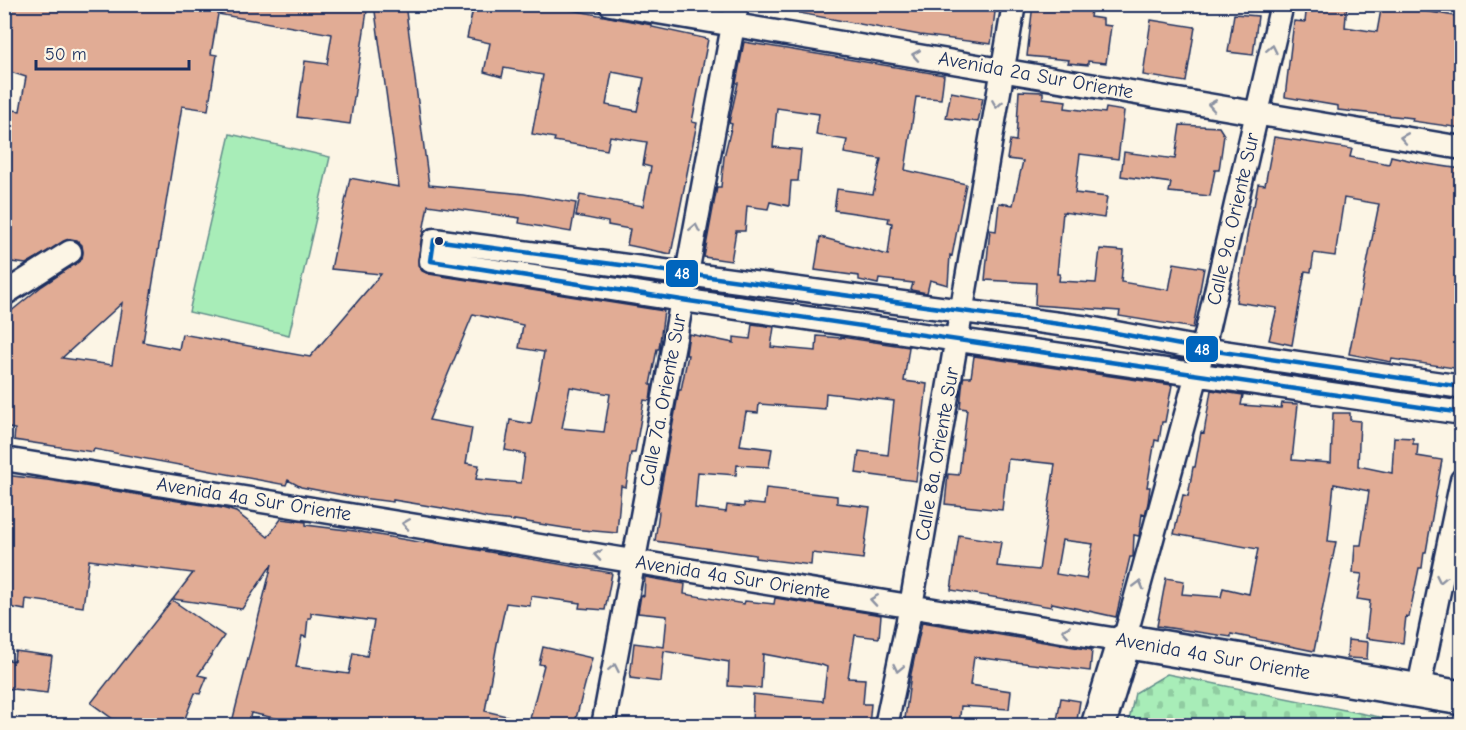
<svg xmlns="http://www.w3.org/2000/svg" width="1466" height="730" viewBox="0 0 1466 730" font-family="'Comic Neue',sans-serif">
  <style>
    .grass { fill: #a8edb8; stroke: #628e8b; stroke-width: 1.5 }
    .cemetery { fill: url(#cemetery-stones); stroke: #628e8b; stroke-width: 1.5 }
    .building { fill: #e1ac95; stroke: #1b2f5e; stroke-width: 1.5; fill-rule: evenodd }
    .lines { fill: none; stroke-linecap: round; stroke-linejoin: round }
    .street-casing { stroke: #1b2f5e; stroke-width: 27 }
    .secondary-casing { stroke: #1b2f5e; stroke-width: 38 }
    .street { stroke: #fcf5e5; stroke-width: 22 }
    .secondary { stroke: #fcf5e5; stroke-width: 33 }
    .bus-1-casing { stroke: #fcf5e5; stroke-width: 9 }
    .bus-1 { stroke: #0065bd; stroke-width: 4.5 }
    .oneway { stroke: #8c92a2 }
    .bus-dot { fill: #1b2f5e; stroke: #fcf5e5; stroke-width: 2 }
    .labels { text-anchor: middle; dominant-baseline: central; stroke-width: 4.5; stroke-linejoin: round; paint-order: stroke }
    .street-label { font-size: 20px; fill: #1b2f5e; stroke: #fcf5e5 }
    .line-badge { stroke: #fcf5e5; stroke-width: 2 }
    .badge-label { font-size: 16px; text-anchor: middle; font-weight: bold; fill: #fff }
  </style>
  <defs>
    <pattern id="cemetery-stones" width="16" height="16" patternUnits="userSpaceOnUse" patternTransform="scale(1.5)"><rect width="16" height="16" fill="#a8edb8"/><path d="M2 7V4a2 2 0 0 1 4 0v3zM10 15v-3a2 2 0 0 1 4 0v3z" fill="#90cca1"/></pattern>
  </defs>
  <rect width="100%" height="100%" fill="#fcf5e5"/>
  <filter id="ink" filterUnits="userSpaceOnUse"><feTurbulence type="fractalNoise" baseFrequency=".0167" numOctaves="2"/><feDisplacementMap in="SourceGraphic" scale="12" xChannelSelector="R" yChannelSelector="G"/><feConvolveMatrix kernelMatrix="1 2 1 2 8 2 1 2 1" color-interpolation-filters="sRGB"/></filter>
  <g filter="url(#ink)">
    <path class="grass" d="M230,134l100,23 -41,178 -100,-23z"/>
    <path class="cemetery" d="M1167,674l252,51h-291l7,-32z"/>
    <path class="building" d="M8,4h360l-18,120 -53,-7 8,-56 22,3 5,-30 -114,-20 -7,40 6,1 -9,55 -26,-4 -39,236 36,7 3,-15 128,23 71,-83 -50,-5 19,-91 49,9 -25,-183h31l24,181 95,9 52,9 -5,29 -52,-9 1,-5 -92,-13 -10,54v6l4,6 7,3 235,37 -5,38h-2l-7,36h2l-2,16 -6,-1 -9,53h-4l-5,34 -5,-1 -4,47 -46,-4 -57,-9v1l-27,-3 -45,-10 -49,-8v2l-40,-5 -52,-10 -13,-7 -2,5 -192,-36 -1,3 -79,-12 1,-11 -11,-2v-110l38,-31 35,-23 5,-4 1,-7 -1,-7 -5,-5 -8,-1 -43,25 -22,-3v-33l5,-28 -5,-1v-27l7,-36 -3,-1 5,-25 7,1 6,-34 -22,-7v-53zM122,303l-10,62 -50,-7zM473,314l50,11 -4,23 25,4 -13,72 -21,-4 -5,30 20,4 -4,29 -45,-4 3,-14 -13,-2 6,-35 -43,-8zM570,387l40,7 -6,38 -42,-4z
      M474,4h66l112,21v2l56,12 -16,83 5,1 -26,131 -44,-9 3,-16 -22,-4v-3l-32,-6 4,-21 63,11 8,-39 -8,-2 4,-23 -37,-6 -3,14 -53,-9 1,-3 -23,-4 11,-59 -39,-7 -2,9 -18,-5 6,-29 -23,-5zM612,72l32,6 -7,33 -31,-6z
      M800,4h196l-5,40 -71,-9 -121,-22z
      M1033,4h59l-2,13 13,2v6l8,1 -5,37 -18,-2v4l-20,-2 1,-3 -42,-4z
      M1307,4h40l-2,23 32,5 5,-28h18v3l61,10v111l-49,-7 1,-3 -75,-8v-4l-53,-9 9,-76 11,1z
      M1234,14l24,2 -5,39 -25,-3z
      M1151,20l44,7 -9,55 -43,-7z
      M744,42l200,33 -3,24 -25,-2 -11,73 61,14 -14,72 -2,-1 -2,30 -18,-5 -3,13 -16,-3 2,-7 -34,-4 -1,5 -19,-4v-4l-44,-6 5,-33 68,18 4,-32 -4,-1 1,-4 -55,-8 3,-21 36,5 8,-35 -37,-6 3,-13 -31,-5 3,-21 -42,-6 -4,39 28,3 -3,31h-7l-2,25 -19,-4 -2,7 -21,-3 -2,25h-9l-5,30 -27,-4 13,-70h4l3,-30 8,-33 -3,-1 9,-40h-2z
      M1019,91l24,1v6l23,3 -1,7 40,5 1,-5 18,3 -6,48 -38,-5 -5,39 32,4 -3,21 -41,-6 -6,62h3l-1,7 37,2 4,-34 24,2 -3,31 48,8 5,-27 30,5 -11,60 -74,-12 1,-5 -85,-6 1,-22 -51,-3 5,-50 6,1 3,-28 14,2 10,-44 -16,-2 3,-19 6,1z
      M951,92l32,6 -5,24 -32,-4z
      M1180,125l39,2 5,8 -5,35h-4l-5,26 -41,-4 2,-9 -50,-7 3,-24 51,7z
      M1274,137l78,12 -2,8 39,7 2,-8 30,7 40,6v19l-6,54 6,2v125l-69,-10 -1,3 -42,-8 30,-150 -35,-6 -9,58 -21,-3 -3,19 -6,-1 -13,74 -23,-5 8,-32 -41,-6 16,-96h2l4,-22 7,1z
      M752,324l22,3 -3,20 45,4 1,-15 24,2v-1l68,10 -5,34 23,3 -11,97 -60,-8 3,-22 29,4 6,-54 -68,-8 -1,16 -66,-5 -1,9 -12,-1 -6,33 32,4 -3,18 -32,-2 -1,10 -38,-3 -3,36 31,4 1,-7 17,2v-4l20,2 2,-17 71,8v7l33,4 -7,52 -51,-6 -1,12 -56,-7v-3l-100,-14 4,-29 -2,-1 22,-121h2l7,-35h-2l3,-21 45,9v-6l16,2z
      M974,356l198,29 -7,37h-3l-3,19 -4,-1 -8,47h3l-2,16 -3,12 -3,-1 -3,22 -5,-1 -1,22h-3l-14,60 -64,-14 -1,4 -100,-17 8,-55 42,7 -4,24 42,4 16,-106 -47,-5 -6,51 -57,-6 3,-30 11,1 8,-66 -7,-1 3,-29 1,-2h7zM1062,540l31,4 -7,35 -30,-5z
      M1211,390l32,5 -2,10 40,3 1,-5 16,1 -6,56 39,3 2,-50h17v7l10,1 -2,45 34,7 2,-36 19,1v6h5l-1,12 25,4 -16,92h-2l-2,16h-3l-10,49 -3,-1 -3,27 -37,-5 4,-37 -13,-2 5,-25 -9,-1 2,-28h6l8,-54 -35,-7 -6,57 8,1 -22,109 -83,-17v3l-74,-11 9,-48 18,3 -2,13 39,3 2,-9 26,6 9,-45 -84,-15 9,-39 5,1 5,-29h2l6,-35 3,1z
      M4,475l43,5 175,28 14,4 32,25 13,-18 25,3v3l49,6 69,12 1,-2 187,32 -7,37 -26,-2 1,-5 -49,-7 -1,10 -24,-3 -9,41 -12,67 34,8v7h-71v-3l-33,-4 -1,7h-121v-4l-42,-9 -3,13h-17l41,-162 -30,45 -69,-10 20,-26 -104,-13 -6,47 -57,-8 -1,11 -21,-4zM311,613l63,8 -7,35 -14,-3 -4,21 -53,-7 6,-31 4,1 2,-19h3z
      M645,577l40,7 -1,10 60,10 1,-3 29,3 1,-6 106,17 -2,23 -24,-3 -7,43 17,1 -2,25h8l-2,22h-117l1,-32 70,7 4,-34 -5,-2 -59,-11 -2,34 -33,-2 1,-24 -65,-11 -3,31 -31,-4 4,-35 30,4 3,-31 -29,-3 3,-18 3,1z
      M172,600l52,36 -26,39 9,2 -7,17 -5,-1 -13,33h-24l-45,-7 -22,-16z
      M922,622l170,28 -2,21 -116,-14 -4,28 41,6 -2,18 -48,-3 -2,20h-55l7,-52z
      M1348,640l20,2 -1,17 -20,-1z
      M543,647l49,11 -18,68h-46l16,-61 -5,-1z
      M15,651l37,5 -5,37 -43,-5v-29l10,2z
      M1061,698l19,3 -4,25h-20z"/>
    <g class="lines">
      <defs>
        <path id="street" d="M610,4l852,144
          M4,294l66,-42
          M1462,387l-260,-38 -113,-21 -655,-88 -3,21 251,39 780,113
          M4,459l1120,182 73,-267 85,-370
          M1418,692l44,-212
          M603,726l134,-722
          M886,726l25,-120 103,-602"/>
        <path id="secondary" d="M1098,726l26,-85 338,57"/>
      </defs>
      <use href="#street" class="street-casing"/>
      <use href="#secondary" class="secondary-casing"/>
      <use href="#street" class="street"/>
      <use href="#secondary" class="secondary"/>
      <defs>
        <path id="bus-1" d="M1462,387l-260,-38 -113,-21 -655,-88 -3,21 251,39 780,113"/>
      </defs>
      <use href="#bus-1" class="bus-1-casing"/>
      <use href="#bus-1" class="bus-1"/>
    </g>
    <defs><path id="oneway-chevron" d="M-2-3.5L2.5 0L-2 3.5" fill="none" stroke-width="1.6" stroke-linecap="round" stroke-linejoin="round" transform="scale(1.5)"/></defs>
    <g class="oneway">
      <use href="#oneway-chevron" transform="translate(1272 49) rotate(-78)"/>
      <use href="#oneway-chevron" transform="translate(916 55) rotate(-170)"/>
      <use href="#oneway-chevron" transform="translate(997 104) rotate(99)"/>
      <use href="#oneway-chevron" transform="translate(1212 105) rotate(-170)"/>
      <use href="#oneway-chevron" transform="translate(1404 138) rotate(-170)"/>
      <use href="#oneway-chevron" transform="translate(695 228) rotate(-79)"/>
      <use href="#oneway-chevron" transform="translate(406 524) rotate(-171)"/>
      <use href="#oneway-chevron" transform="translate(598 555) rotate(-171)"/>
      <use href="#oneway-chevron" transform="translate(1441 579) rotate(102)"/>
      <use href="#oneway-chevron" transform="translate(1139 585) rotate(-75)"/>
      <use href="#oneway-chevron" transform="translate(874 600) rotate(-171)"/>
      <use href="#oneway-chevron" transform="translate(1066 631) rotate(-171)"/>
      <use href="#oneway-chevron" transform="translate(614 668) rotate(-79)"/>
      <use href="#oneway-chevron" transform="translate(898 668) rotate(102)"/>
    </g>
  </g>
  <circle class="bus-dot" cx="439" cy="241" r="5"/>
  <g class="labels">
    <g class="street-label">
      <text transform="translate(1036 75) rotate(10)">Avenida 2a Sur Oriente</text>
      <text transform="translate(1233 219) rotate(-77)">Calle 9a. Oriente Sur</text>
      <text transform="translate(663 400) rotate(-79)">Calle 7a. Oriente Sur</text>
      <text transform="translate(937 454) rotate(-80)">Calle 8a. Oriente Sur</text>
      <text transform="translate(254 499) rotate(9)">Avenida 4a Sur Oriente</text>
      <text transform="translate(733 577) rotate(9)">Avenida 4a Sur Oriente</text>
      <text transform="translate(1213 656) rotate(10)">Avenida 4a Sur Oriente</text>
    </g>
  </g>
  <g class="line-badge">
    <rect x="665" y="259" width="34" height="29" rx="6" fill="#0065bd"/>
    <rect x="1185" y="335" width="34" height="28" rx="6" fill="#0065bd"/>
  </g>
  <g class="badge-label">
    <text x="682" y="279">48</text>
    <text x="1202" y="355">48</text>
  </g>
  <rect width="1466" height="730" fill="none" stroke="#fcf5e5" stroke-width="24"/>
  <rect x="12" y="12" width="1442" height="706" fill="none" stroke="#1b2f5e" stroke-width="2" filter="url(#ink)"/>
  <path d="M36 60v9h153v-9" fill="none" stroke="#1b2f5e" stroke-width="3"/>
  <text x="45" y="60" font-size="18" fill="#1b2f5e" stroke="#fcf5e5" stroke-width="4.5" paint-order="stroke">50 m</text>
</svg>
